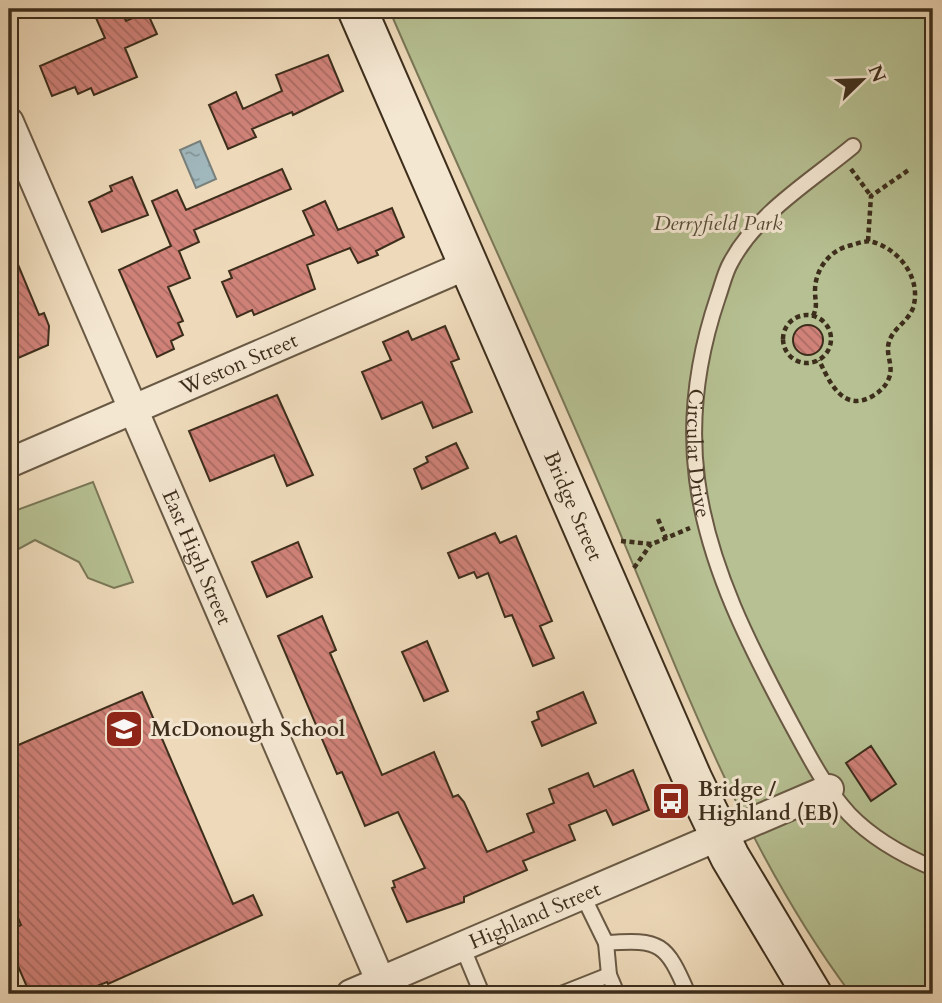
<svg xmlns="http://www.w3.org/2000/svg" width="942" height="1003" viewBox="0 0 942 1003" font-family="Cardo,serif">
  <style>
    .park { fill: #b6c092; stroke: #7a7757; stroke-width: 2 }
    .water { fill: url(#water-ripples); stroke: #78807c; stroke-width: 2 }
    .building { fill: url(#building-back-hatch); stroke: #3d2e1c; stroke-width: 2 }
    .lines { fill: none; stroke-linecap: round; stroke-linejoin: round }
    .lane-casing { stroke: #695944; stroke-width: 18 }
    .street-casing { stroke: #695944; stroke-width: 32 }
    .secondary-casing { stroke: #3d2e1c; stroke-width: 42 }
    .path { stroke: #3d2e1c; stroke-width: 4.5; stroke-dasharray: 5 3.5; stroke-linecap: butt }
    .lane { stroke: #f4e7d2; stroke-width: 14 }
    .street { stroke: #f4e7d2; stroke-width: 28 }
    .secondary { stroke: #f4e7d2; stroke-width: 38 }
    .labels { text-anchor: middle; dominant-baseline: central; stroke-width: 6; stroke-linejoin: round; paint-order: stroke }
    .park-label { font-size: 21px; font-style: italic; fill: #554b34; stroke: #f4e7d2 }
    .street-label { font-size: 21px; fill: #3d2e1c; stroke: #f4e7d2 }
    .poi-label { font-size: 21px; font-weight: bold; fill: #3d2e1c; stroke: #f4e7d2; text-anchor: start }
  </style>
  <defs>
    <pattern id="water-ripples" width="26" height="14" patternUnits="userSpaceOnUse" patternTransform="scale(1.75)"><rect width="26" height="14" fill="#a0b7bc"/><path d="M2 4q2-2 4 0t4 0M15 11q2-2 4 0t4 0" fill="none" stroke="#849598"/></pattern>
    <pattern id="building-back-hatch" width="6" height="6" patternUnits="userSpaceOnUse" patternTransform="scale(1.75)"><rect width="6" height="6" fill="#d08279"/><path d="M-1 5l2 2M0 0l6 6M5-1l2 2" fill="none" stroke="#aa6b62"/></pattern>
  </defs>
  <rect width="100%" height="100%" fill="#eedaba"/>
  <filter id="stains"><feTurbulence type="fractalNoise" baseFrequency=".00286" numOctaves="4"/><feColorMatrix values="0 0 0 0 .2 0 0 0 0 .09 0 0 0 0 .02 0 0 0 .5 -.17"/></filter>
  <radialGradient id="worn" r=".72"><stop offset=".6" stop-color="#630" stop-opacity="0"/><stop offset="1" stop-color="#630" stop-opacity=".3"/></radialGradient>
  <path class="park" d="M389,9h544v985h-82c-111,-148 -173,-326 -245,-494 -70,-165 -146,-327 -217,-491z
    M93,482l40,100 -19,6 -26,-10 -9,-16 -44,-22 -20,11 -6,-2v-36z"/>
  <path class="water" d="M200,141l16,38 -20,9 -16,-38z"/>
  <path class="building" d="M92,9h29l5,12 21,-9 10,22 -32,14 12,29 -43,18 -3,-7 -13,6 -3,-7 -23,9 -12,-30 65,-28z
    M328,55l15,36 -50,24 -1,-3 -40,17 4,8 -28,12 -19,-44 27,-13 7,17 39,-18 -6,-16z
    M282,169l9,20 -97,41 5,12 -20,9 11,27 -22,9 15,34 -5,2 5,12 -12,6 3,8 -17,8 -38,-87 52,-24 -19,-45 25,-11 9,20z
    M132,177l16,38 -46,17 -13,-30 23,-11 -2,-5z
    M325,201l13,29 54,-22 12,29 -28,14 2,4 -20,8 -8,-15 -43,17 8,24 -61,26 -2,-5 -15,7 -15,-35 10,-4 -3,-7 85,-36 -11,-24z
    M9,243l30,72 5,-2 5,13 -1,19 -39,17z
    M793 340a15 15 0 1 1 30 0a15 15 0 1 1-30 0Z
    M445,326l14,33 -8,3 21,50 -39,16 -11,-26 -40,17 -20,-47 29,-12 -8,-18 25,-11 4,9z
    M277,395l36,80 -26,11 -13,-31 -64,26 -21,-50z
    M456,443l12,25 -46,21 -8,-20 14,-7 -2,-5z
    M495,533l5,10 16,-7 36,85 -12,5 14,32 -21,8 -21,-51 -7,2 -17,-44 -11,5 -3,-6 -15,6 -11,-25z
    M298,542l14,35 -45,20 -15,-35z
    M322,616l14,34 -6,3 52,122 52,-23 19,45 5,-2 6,7 23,50 47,-20 -7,-18 27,-11 -5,-14 39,-16 6,14 39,-17 16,40 -36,15 -7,-15 -37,15 6,15 -52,21 4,9 -63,27v5l-57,20 -15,-34 3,-1 -2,-6 32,-13 -27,-56 -33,14 -23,-54 -5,2 -59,-138z
    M427,641l21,50 -24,10 -22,-49z
    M142,692l91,212 20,-9 9,20 -154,69 -1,-2 -30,12h-47l-21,-49v-14l12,-6 -12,-29v-147z
    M583,692l13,31 -54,23 -10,-24 7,-3 -2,-7z
    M871,746l25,38 -25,17 -25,-38z"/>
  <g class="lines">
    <defs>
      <g id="lane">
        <path id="s1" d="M853,146c-42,35 -96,67 -122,116 -6,10 -9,24 -13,35 -20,59 -29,120 -21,182 11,87 54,170 95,246 17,31 33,63 57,89 24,25 53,41 84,54"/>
        <path d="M582,894l24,49c55,-4 60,0 82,51"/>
        <path d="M606,943l3,32"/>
        <path d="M462,946l20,48"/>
        <path d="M561,994l48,-19 8,19"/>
      </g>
      <g id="street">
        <path id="s2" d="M9,122l377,872"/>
        <path id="s3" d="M9,463l458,-198"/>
        <path id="s4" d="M351,994l478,-205"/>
      </g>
      <g id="secondary">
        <path id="s5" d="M357,9l335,769 38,79 82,137"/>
      </g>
    </defs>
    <use href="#lane" class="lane-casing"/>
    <use href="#street" class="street-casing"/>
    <use href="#secondary" class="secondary-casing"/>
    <path class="path" d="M851,169l20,27
      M868,241l3,-45 39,-27
      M783 339a24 24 0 1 1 48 0a24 24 0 1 1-48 0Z
      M813,316c5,-11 2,-14 2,-25 0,-23 16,-42 37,-46 7,-2 14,-5 21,-3 27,8 49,37 40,66 -5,14 -20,20 -24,34 -4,13 5,23 0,36 -4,10 -10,14 -18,19 -29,15 -42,-16 -52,-37
      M658,519l8,19
      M621,541l31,3 38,-16
      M634,568l17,-24"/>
    <use href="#lane" class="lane"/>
    <use href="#street" class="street"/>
    <use href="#secondary" class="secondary"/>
  </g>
  <defs>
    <symbol id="school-square" viewBox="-11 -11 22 22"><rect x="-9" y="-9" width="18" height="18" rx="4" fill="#8f2418" stroke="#f4e7d2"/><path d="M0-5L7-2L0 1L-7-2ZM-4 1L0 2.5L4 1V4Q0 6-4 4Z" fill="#fff"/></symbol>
    <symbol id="bus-square" viewBox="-11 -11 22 22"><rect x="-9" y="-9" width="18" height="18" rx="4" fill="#8f2418" stroke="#f4e7d2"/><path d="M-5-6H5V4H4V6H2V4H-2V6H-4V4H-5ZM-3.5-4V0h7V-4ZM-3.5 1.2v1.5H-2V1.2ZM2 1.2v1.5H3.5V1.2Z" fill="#fff"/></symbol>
  </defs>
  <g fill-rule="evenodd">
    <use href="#school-square" x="102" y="707" width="44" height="44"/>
    <use href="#bus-square" x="649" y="779" width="44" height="44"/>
  </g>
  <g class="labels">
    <g class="park-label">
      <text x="718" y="223">Derryfield Park</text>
    </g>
    <g class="street-label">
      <text stroke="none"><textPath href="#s3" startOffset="250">Weston Street</textPath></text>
      <text stroke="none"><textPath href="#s1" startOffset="366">Circular Drive</textPath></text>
      <text stroke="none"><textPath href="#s5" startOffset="542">Bridge Street</textPath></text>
      <text stroke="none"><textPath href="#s2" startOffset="474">East High Street</textPath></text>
      <text stroke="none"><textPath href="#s4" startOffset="200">Highland Street</textPath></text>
    </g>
    <g class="poi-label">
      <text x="151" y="729">McDonough School</text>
      <text x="698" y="789">Bridge /<tspan x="698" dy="24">Highland (EB)</tspan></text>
    </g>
  </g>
  <rect width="942" height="1003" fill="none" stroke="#eedaba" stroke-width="35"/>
  <rect x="10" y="10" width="921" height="982" fill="none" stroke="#3d2e1c" stroke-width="3.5"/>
  <rect x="18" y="18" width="907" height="968" fill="none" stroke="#3d2e1c" stroke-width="2"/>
  <g transform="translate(862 80) rotate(67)" stroke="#f4e7d2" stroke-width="5" paint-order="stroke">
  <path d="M0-5L12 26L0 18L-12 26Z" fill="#3d2e1c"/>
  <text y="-10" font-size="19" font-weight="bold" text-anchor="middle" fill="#3d2e1c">N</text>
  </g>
  <rect width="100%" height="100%" filter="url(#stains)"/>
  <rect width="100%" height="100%" fill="url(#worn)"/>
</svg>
